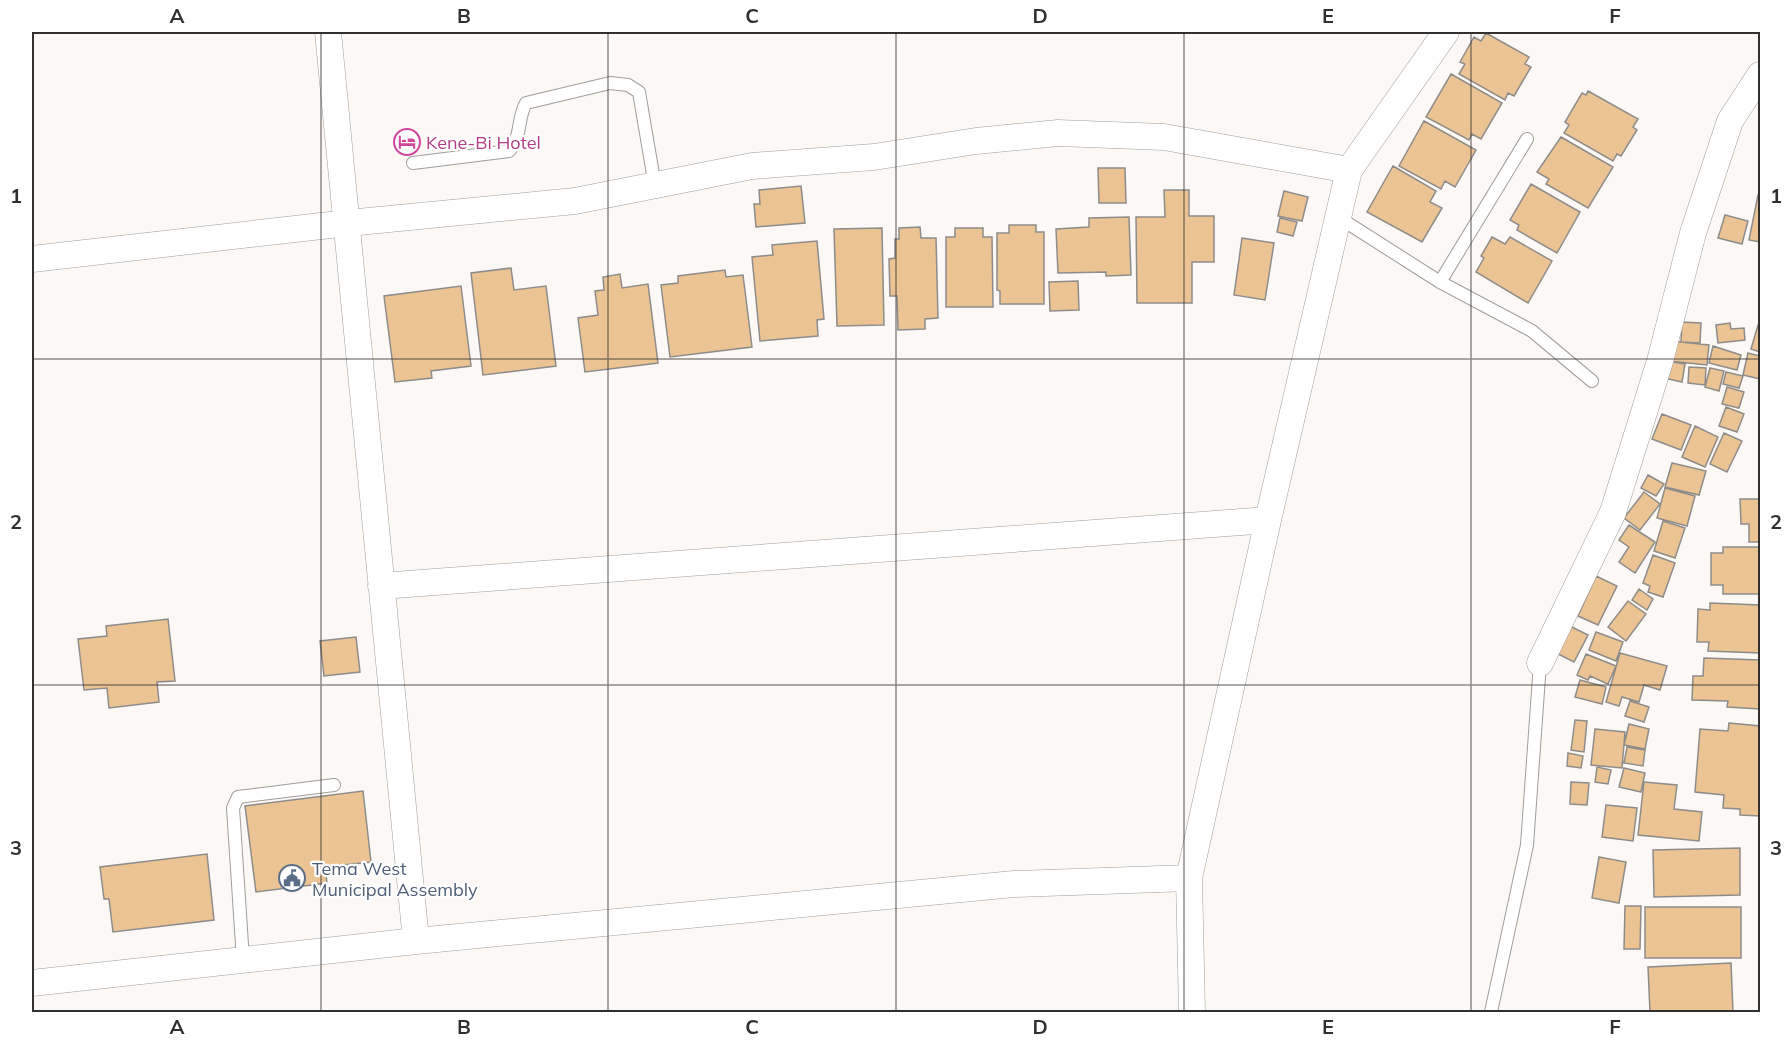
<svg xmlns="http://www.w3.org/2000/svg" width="1792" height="1044" viewBox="0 0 1792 1044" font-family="Mulish,sans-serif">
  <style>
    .building { fill: #ecc493; stroke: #8e8c8a; stroke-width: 1.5 }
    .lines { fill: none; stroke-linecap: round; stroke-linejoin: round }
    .service-casing { stroke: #a09e9b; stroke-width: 14 }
    .minor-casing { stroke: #a09e9b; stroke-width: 27 }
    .service { stroke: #fff; stroke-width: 12 }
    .minor { stroke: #fff; stroke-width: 26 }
    .grid { fill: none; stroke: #31302f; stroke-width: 1.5; stroke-opacity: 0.55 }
    .labels { text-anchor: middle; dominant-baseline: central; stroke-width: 4.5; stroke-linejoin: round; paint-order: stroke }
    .hotel-label { font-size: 18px; fill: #b23c85; stroke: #fff; text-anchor: start }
    .service-label { font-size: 18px; fill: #4e5e75; stroke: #fff; text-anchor: start }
    .neatline { fill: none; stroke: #31302f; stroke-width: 2 }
    .grid-label { font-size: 20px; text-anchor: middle; font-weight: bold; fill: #31302f }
  </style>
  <rect width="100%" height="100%" fill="#fbf8f5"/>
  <path class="building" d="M1486,33l43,24 -4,7 6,3 -17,29 -6,-3 -3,7 -46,-26 6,-10 -5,-2 14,-25 7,4z
    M1451,74l51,29 -21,36 -9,-5 -3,6 -43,-23z
    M1588,91l50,28 -5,8 4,3 -16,26 -4,-2 -4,7 -49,-28 5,-8 -4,-3 17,-29 4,2z
    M1424,121l52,29 -21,37 -10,-6 -4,8 -42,-23z
    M1561,137l52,30 -25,41 -42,-24 3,-5 -12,-7z
    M1393,166l43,25 -6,11 12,6 -20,34 -55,-30z
    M1098,168h27l1,35h-27z
    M1531,184l49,28 -23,41 -40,-23 2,-5 -9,-5z
    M801,186l4,37 -49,4 -2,-23h6l-1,-14z
    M1164,190h25v26h25v46h-22v41h-55l-1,-86h29z
    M1284,191l24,6 -6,24 -24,-5z
    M1758,195l2,1v46l-11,-2z
    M1725,215l23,6 -6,23 -24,-6z
    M1129,217l2,58 -25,1v-4l-48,1 -2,-44 33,-2v-9z
    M1280,218l17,4 -4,14 -16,-4z
    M1009,225h27v7h8v72h-44v-13l-3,-1v-57h12z
    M920,227l1,11h15l2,80 -13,1v10l-27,1 -1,-34h-7l-1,-37 6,-1v-19h4v-11z
    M882,228l2,97 -47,1 -3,-97z
    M955,228h28v9h9l1,70h-47v-70h9z
    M1492,237l13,7 5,-7 42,24 -24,42 -52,-31 8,-14 -3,-2z
    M1242,238l32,5 -9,57 -31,-5z
    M817,241l7,78 -7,1 1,16 -58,5 -8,-84 21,-2 -1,-10z
    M511,268l3,22 32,-4 10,80 -73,9 -12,-102z
    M725,270l1,7 17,-2 9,72 -82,10 -9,-72 17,-2v-7z
    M620,274l2,14 26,-4 10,79 -73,9 -7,-54 20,-3 -3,-24 9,-1 -1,-13z
    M1078,281l1,29 -29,1 -1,-29z
    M461,286l10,80 -40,5 1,7 -37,4 -11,-86z
    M1682,322l19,1 -1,20 -19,-1z
    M1730,323l1,6 13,-1 1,12 -27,3 -2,-18z
    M1758,325l2,1v26l-9,-3z
    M1671,341l38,4 -2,20 -38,-4z
    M1713,346l28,9 -4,15 -28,-7z
    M1748,353l12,3v23l-17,-4z
    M1667,361l18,3 -3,18 -18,-4z
    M1689,367l17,1 -1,17 -17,-2z
    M1710,368l14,3 -5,20 -14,-4z
    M1726,372l17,4 -4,12 -16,-4z
    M1727,387l17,5 -5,16 -17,-4z
    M1726,407l18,7 -7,18 -18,-6z
    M1662,414l29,11 -10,25 -29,-11z
    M1695,426l23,11 -13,30 -23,-10z
    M1724,433l18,8 -15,31 -17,-8z
    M1672,463l34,8 -7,24 -34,-8z
    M1648,475l16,9 -8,12 -15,-8z
    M1665,488l30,8 -8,30 -30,-8z
    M1644,492l16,12 -20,26 -16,-12z
    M1740,499h20v43h-11v-18h-8z
    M1663,521l22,7 -10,30 -21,-7z
    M1629,525l26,17 -20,31 -16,-11 10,-15 -10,-7z
    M1723,547h37v47h-37v-9h-12v-32h12z
    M1653,555l22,8 -12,34 -15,-5 2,-6 -7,-3z
    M1596,576l21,10 -19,39 -20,-9z
    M1639,589l14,10 -6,11 -15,-10z
    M1628,601l18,13 -20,27 -18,-14z
    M1710,603l50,2v48l-52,-2 1,-9h-12l1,-33 12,1z
    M168,619l7,62 -18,1 2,20 -50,6 -2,-20 -23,2 -6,-51 29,-3 -1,-10z
    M1570,626l18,9 -14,27 -18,-9z
    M1596,632l27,10 -7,19 -27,-11z
    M356,637l4,35 -36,4 -4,-35z
    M1620,653l47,13 -7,24 -16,-5 -5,17 -17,-5 -3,9 -13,-4z
    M1586,654l30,12 -8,18 -18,-8 -2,4 -11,-5z
    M1704,658l56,2v49l-33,-2 1,-6 -36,-1 1,-24h10z
    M1580,680l26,7 -4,17 -27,-7z
    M1630,701l19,6 -5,15 -19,-6z
    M1575,720l12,1 -3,31 -13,-2z
    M1729,723l31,3v90l-20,-1v-6l-17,-1 1,-13 -29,-3 5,-63 28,2z
    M1629,724l20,5 -4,20 -21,-4z
    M1595,729l30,3 -3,36 -31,-3z
    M1627,747l18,3 -2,16 -19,-3z
    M1568,753l15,3 -2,12 -14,-2z
    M1597,767l14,3 -3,14 -13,-2z
    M1624,768l21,5 -4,19 -22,-5z
    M1571,782l18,1 -2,22 -17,-1z
    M1644,782l33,3 -3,24 28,3 -3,29 -61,-6z
    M363,791l8,71 -46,5 2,16 -71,9 -11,-86z
    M1606,805l31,3 -4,33 -31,-4z
    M1740,848v47l-86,2 -1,-47z
    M207,854l7,66 -101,12 -4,-33h-5l-4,-32z
    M1599,857l27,5 -7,41 -27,-5z
    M1625,906h16l-1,43h-16z
    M1645,907h96v51h-96z
    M1731,963l2,49h-83l-2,-45z"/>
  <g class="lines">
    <defs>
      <path id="service" d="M413,163l96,-12c13,-13 8,-33 17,-48l84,-20 18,2 11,7 16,94
        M1338,217l102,65 92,49 60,50
        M1440,282l87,-143
        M243,960l-10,-152 5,-11 96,-12
        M1491,1012l36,-167 13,-182"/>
      <path id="minor" d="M328,32l88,909
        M32,259l316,-36 227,-22 177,-35 122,-9 102,-16 82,-8 106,4 185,33
        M381,586l887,-66
        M1540,663l73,-151 47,-151 33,-128 37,-112 30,-46
        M32,983l384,-42 598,-57 175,-6
        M1192,1012l-3,-134 79,-358 81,-350 97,-138"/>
    </defs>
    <use href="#service" class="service-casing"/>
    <use href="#minor" class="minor-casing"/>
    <use href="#service" class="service"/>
    <use href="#minor" class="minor"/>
  </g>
  <path class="grid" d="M321,32v980M608,32v980M896,32v980M1184,32v980M1471,32v980M32,359h1728M32,685h1728"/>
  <defs>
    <symbol id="hotel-ring" viewBox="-11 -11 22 22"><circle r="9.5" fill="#fff" stroke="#d1479c" stroke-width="1.5"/><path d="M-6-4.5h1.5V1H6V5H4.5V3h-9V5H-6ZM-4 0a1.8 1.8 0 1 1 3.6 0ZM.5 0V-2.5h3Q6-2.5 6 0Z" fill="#d1479c"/></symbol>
    <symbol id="civic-ring" viewBox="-11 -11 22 22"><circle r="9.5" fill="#fff" stroke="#5c6f8a" stroke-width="1.5"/><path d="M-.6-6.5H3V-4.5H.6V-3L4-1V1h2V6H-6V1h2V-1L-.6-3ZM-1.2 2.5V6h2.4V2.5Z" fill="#5c6f8a"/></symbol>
  </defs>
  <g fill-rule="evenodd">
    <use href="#hotel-ring" x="392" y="127" width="30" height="30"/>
    <use href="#civic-ring" x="277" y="863" width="30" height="30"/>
  </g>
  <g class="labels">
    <g class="hotel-label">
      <text x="426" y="142">Kene-Bi Hotel</text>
    </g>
    <g class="service-label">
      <text x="312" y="868">Tema West<tspan x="312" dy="21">Municipal Assembly</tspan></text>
    </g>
  </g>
  <rect width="1792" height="1044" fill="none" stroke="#ffffff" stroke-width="66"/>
  <rect x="33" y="33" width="1726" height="978" class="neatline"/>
  <g class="grid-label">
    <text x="177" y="23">A</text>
    <text x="464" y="23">B</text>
    <text x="752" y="23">C</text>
    <text x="1040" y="23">D</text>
    <text x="1328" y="23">E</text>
    <text x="1615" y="23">F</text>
    <text x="16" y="203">1</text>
    <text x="1776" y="203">1</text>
    <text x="16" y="529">2</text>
    <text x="1776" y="529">2</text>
    <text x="16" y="855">3</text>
    <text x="1776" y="855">3</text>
    <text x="177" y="1034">A</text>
    <text x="464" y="1034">B</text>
    <text x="752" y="1034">C</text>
    <text x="1040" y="1034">D</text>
    <text x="1328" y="1034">E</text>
    <text x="1615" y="1034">F</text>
  </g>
</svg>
